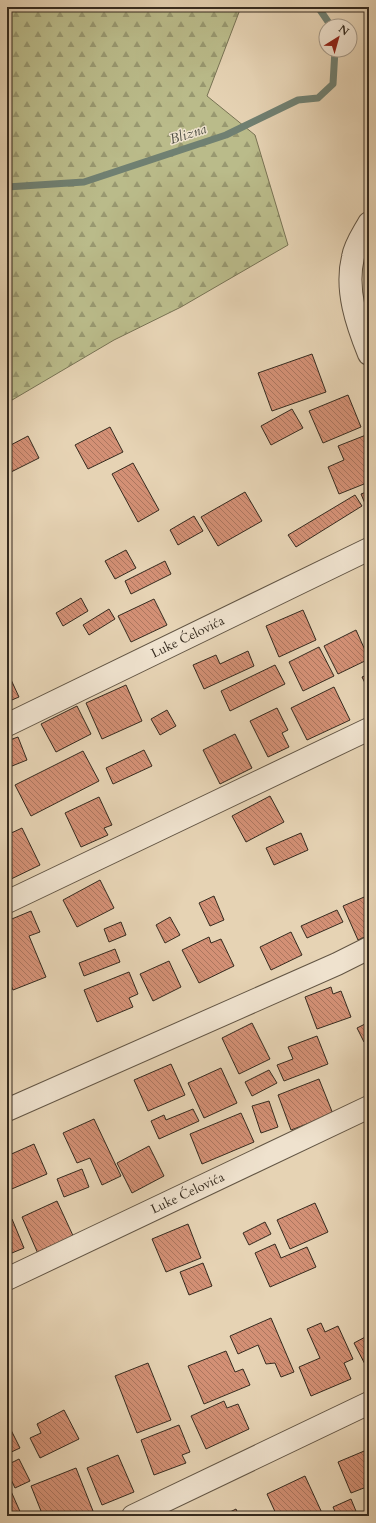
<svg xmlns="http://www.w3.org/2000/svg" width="376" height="1523" viewBox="0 0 376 1523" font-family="Cardo,serif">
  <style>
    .forest { fill: url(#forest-firs); stroke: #787354 }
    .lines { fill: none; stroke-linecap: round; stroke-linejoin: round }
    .stream { stroke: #708072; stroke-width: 7 }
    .building { fill: url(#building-back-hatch); stroke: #362b1f }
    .minor-casing { stroke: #625544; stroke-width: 24 }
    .minor { stroke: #efe2ce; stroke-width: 22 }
    .labels { text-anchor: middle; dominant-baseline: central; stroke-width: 3; stroke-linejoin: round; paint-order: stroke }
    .street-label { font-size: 13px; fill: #362b1f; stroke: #efe2ce }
    .water-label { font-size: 14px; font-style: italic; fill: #4e4e42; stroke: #efe2ce }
  </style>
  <defs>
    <pattern id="forest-firs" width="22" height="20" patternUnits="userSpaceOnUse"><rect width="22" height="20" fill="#babb8a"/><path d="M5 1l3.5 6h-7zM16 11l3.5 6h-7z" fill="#989870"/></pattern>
    <pattern id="building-back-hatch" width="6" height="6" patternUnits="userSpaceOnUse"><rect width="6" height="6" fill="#d39075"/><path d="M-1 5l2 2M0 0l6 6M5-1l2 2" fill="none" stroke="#ac765f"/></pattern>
  </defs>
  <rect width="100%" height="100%" fill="#e6d3b4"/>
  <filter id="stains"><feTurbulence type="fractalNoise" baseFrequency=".005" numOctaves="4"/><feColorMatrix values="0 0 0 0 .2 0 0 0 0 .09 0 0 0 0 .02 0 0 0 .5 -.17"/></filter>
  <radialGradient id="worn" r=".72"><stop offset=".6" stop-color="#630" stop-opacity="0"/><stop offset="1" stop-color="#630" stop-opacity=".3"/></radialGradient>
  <path class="forest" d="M7,7h234l-34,89 48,39 33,110 -107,62 -67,33 -107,63z"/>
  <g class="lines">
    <path class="stream" d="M318,7l13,19
      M7,187l77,-5 142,-47 72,-35 20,-2 15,-14 2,-34"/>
  </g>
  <path class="building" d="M312,354l14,38 -54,19 -14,-38z
    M348,395l13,32 -38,16 -14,-32z
    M292,409l11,19 -32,17 -10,-19z
    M110,427l13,25 -35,17 -13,-24z
    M366,435l3,8v39l-30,12 -11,-27 16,-7 -6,-14z
    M28,436l11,22 -32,16v-27z
    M133,463l26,47 -21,12 -26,-48z
    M369,491v22l-8,-19z
    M245,492l17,29 -44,25 -17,-29z
    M355,495l7,11 -66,41 -8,-12z
    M194,516l9,15 -25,14 -8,-15z
    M126,550l10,18 -21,11 -10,-18z
    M165,561l6,13 -40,20 -6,-13z
    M81,598l7,13 -25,15 -7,-13z
    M154,599l13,26 -36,17 -13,-26z
    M109,609l6,10 -26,16 -6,-10z
    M303,610l13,30 -37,17 -13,-31z
    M356,630l13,29 -31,15 -14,-28z
    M319,647l15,29 -31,15 -14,-29z
    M248,651l6,15 -50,23 -11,-24 23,-10 4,9z
    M275,665l10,19 -55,27 -9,-20z
    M7,671l12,26 -12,5z
    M369,674v17l-7,-14z
    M126,685l16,36 -40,18 -16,-36z
    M334,687l16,33 -43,20 -16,-32z
    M77,706l14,28 -35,18 -15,-28z
    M277,708l11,22 -6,3 7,14 -21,10 -18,-36z
    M167,710l9,16 -16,9 -9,-16z
    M235,734l17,34 -32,16 -17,-34z
    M18,737l9,23 -20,8v-27z
    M144,750l8,16 -39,18 -7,-16z
    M83,751l16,30 -68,35 -16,-31z
    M270,796l14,26 -38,20 -14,-26z
    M99,797l13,28 -8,3 4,7 -27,12 -16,-34z
    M22,828l18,37 -33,16v-46z
    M301,833l7,17 -34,15 -8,-17z
    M100,880l14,28 -37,19 -14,-27z
    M369,895v40l-11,5 -15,-34z
    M214,896l10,24 -14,6 -11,-23z
    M337,910l6,12 -36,16 -6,-12z
    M31,911l9,21 -11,4 17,41 -33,13 -6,-14v-55z
    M170,917l10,18 -15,8 -9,-18z
    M121,922l5,13 -17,7 -5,-13z
    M291,932l11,23 -31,15 -11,-23z
    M209,937l2,6 10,-4 13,27 -35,17 -17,-33z
    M115,949l5,13 -36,14 -5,-13z
    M169,961l12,26 -28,14 -13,-27z
    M129,972l9,22 -9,4 4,9 -36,15 -13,-32z
    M331,987l2,7 8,-3 10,26 -34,12 -12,-32z
    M369,1022v18l-5,2 -7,-14z
    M252,1023l18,36 -31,15 -17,-36z
    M317,1036l11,28 -44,17 -7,-16 16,-6 -5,-12z
    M171,1064l14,31 -37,16 -14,-31z
    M221,1068l16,35 -33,15 -16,-35z
    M269,1070l8,13 -25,13 -7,-14z
    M319,1079l14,35 -42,16 -13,-35z
    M269,1101l9,26 -17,6 -9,-27z
    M193,1109l6,12 -40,18 -8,-18 13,-6 2,5z
    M241,1113l13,29 -52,22 -12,-30z
    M94,1119l27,57 -19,9 -12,-27 -13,5 -14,-30z
    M34,1144l13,30 -40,17v-35z
    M149,1146l15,30 -32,17 -15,-30z
    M82,1169l7,18 -25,10 -7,-18z
    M57,1201l18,39 -36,16 -17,-39z
    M315,1203l13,29 -38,17 -13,-29z
    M12,1219l12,29 -17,7v-34z
    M265,1222l6,12 -22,11 -6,-12z
    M188,1224l13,34 -35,14 -14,-33z
    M275,1244l6,14 26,-11 9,20 -46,20 -15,-34z
    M203,1263l9,23 -23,9 -9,-23z
    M271,1318l23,54 -13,5 -6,-14 -9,1 -8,-19 -20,9 -8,-18z
    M321,1323l4,9 13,-6 15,33 -9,4 7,16 -40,17 -12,-29 21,-9 -13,-29z
    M369,1335v37l-15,-29z
    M226,1351l9,21 8,-3 7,16 -46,19 -16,-38z
    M148,1363l23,57 -34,13 -22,-57z
    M224,1401l3,7 11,-4 11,25 -43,20 -15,-33z
    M64,1410l15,29 -39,19 -10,-20 11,-5 -4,-9z
    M7,1422l13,26 -13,6z
    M179,1425l11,27 -8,3 4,8 -32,12 -13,-35z
    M369,1449v37l-18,7 -13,-31z
    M118,1455l16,37 -32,13 -15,-37z
    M19,1459l11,22 -15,7 -8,-17v-6z
    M76,1468l17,43 -12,5h-38l-12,-30z
    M305,1476l17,37 -6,3h-39l-10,-22z
    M10,1489l12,27h-15v-25z
    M351,1499l7,17h-21l-4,-9z
    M236,1509l3,7h-17z"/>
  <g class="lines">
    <defs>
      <g id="minor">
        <path d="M369,223c-6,11 -14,22 -16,34 -8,33 4,67 16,97"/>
        <path id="s1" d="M7,725l362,-176"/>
        <path d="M7,902l362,-173"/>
        <path d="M7,1110l330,-146 32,-16"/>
        <path id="s2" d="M7,1279l362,-172"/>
        <path d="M133,1516l236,-113"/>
      </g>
    </defs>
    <use href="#minor" class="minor-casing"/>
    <use href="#minor" class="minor"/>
  </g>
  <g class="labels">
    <g class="street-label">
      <text stroke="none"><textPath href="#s1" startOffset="201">Luke Ćelovića</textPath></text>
      <text stroke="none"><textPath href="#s2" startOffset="200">Luke Ćelovića</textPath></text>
    </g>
    <g class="water-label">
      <text transform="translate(188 134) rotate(-18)">Blizna</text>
    </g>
  </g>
  <rect width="376" height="1523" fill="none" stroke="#e6d3b4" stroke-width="24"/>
  <rect x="8" y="8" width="360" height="1507" fill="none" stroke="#362b1f" stroke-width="2"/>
  <rect x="12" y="12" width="352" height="1499" fill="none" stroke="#362b1f"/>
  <g transform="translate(338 38) rotate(37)"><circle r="19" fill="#efe2ce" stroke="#a59988"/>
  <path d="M0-3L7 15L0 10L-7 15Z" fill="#8f2418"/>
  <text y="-6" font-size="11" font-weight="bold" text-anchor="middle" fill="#362b1f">N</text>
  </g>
  <rect width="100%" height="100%" filter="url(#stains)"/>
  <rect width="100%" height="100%" fill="url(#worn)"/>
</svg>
